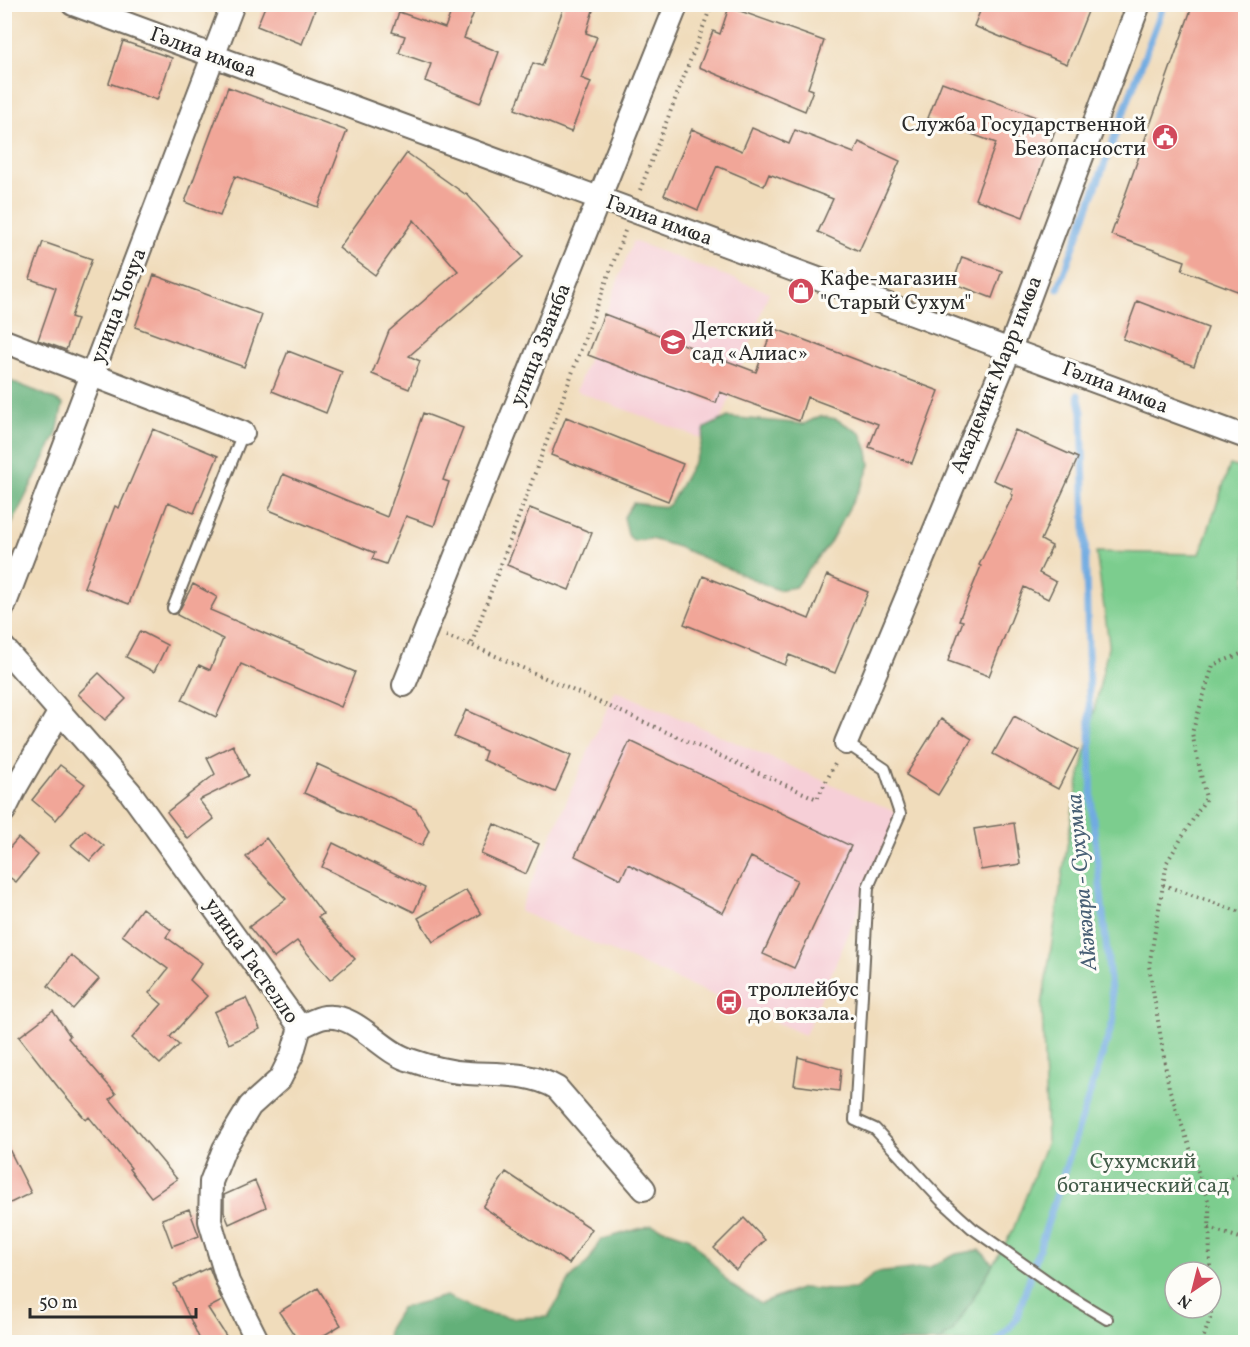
<svg xmlns="http://www.w3.org/2000/svg" width="1250" height="1347" viewBox="0 0 1250 1347" font-family="Vollkorn,serif">
  <style>
    .built { fill: #f6cfd7 }
    .green { fill: #7bcd8e; stroke: #537c5c; stroke-width: 1.5; fill-rule: evenodd }
    .forest { fill: #64b079; stroke: #486e52; stroke-width: 1.5 }
    .lines { fill: none; stroke-linecap: round; stroke-linejoin: round }
    .stream { stroke: #71abe1; stroke-width: 7 }
    .building { fill: #f1a698 }
    .lane-casing { stroke: #70695d; stroke-width: 14 }
    .street-casing { stroke: #70695d; stroke-width: 26 }
    .path { stroke: #70695d; stroke-width: 4; stroke-dasharray: 1.5 4.5; stroke-linecap: butt }
    .lane { stroke: #fff; stroke-width: 10 }
    .street { stroke: #fff; stroke-width: 22 }
    .labels { text-anchor: middle; dominant-baseline: central; stroke-width: 6; stroke-linejoin: round; paint-order: stroke }
    .street-label { font-size: 21px; fill: #2b2b2b; stroke: #fdfcf7 }
    .poi-label { font-size: 21px; fill: #2b2b2b; stroke: #fdfcf7; text-anchor: start }
    .park-label { font-size: 21px; fill: #435c49; stroke: #fdfcf7 }
    .water-label { font-size: 22px; font-style: italic; fill: #475e74; stroke: #fdfcf7 }
  </style>
  <rect width="100%" height="100%" fill="#fdfcf7"/>
  <filter id="ink" filterUnits="userSpaceOnUse"><feTurbulence type="fractalNoise" baseFrequency=".0167" numOctaves="2"/><feDisplacementMap in="SourceGraphic" scale="12" xChannelSelector="R" yChannelSelector="G"/><feConvolveMatrix kernelMatrix="1 2 1 2 8 2 1 2 1" color-interpolation-filters="sRGB"/></filter>
  <filter id="wash" filterUnits="userSpaceOnUse"><feTurbulence type="fractalNoise" baseFrequency=".008" numOctaves="4" result="noise"/><feDisplacementMap in="SourceGraphic" scale="24" xChannelSelector="R" yChannelSelector="G"/><feGaussianBlur stdDeviation="1.35" result="paint"/><feColorMatrix in="noise" values="0 0 0 0 0 0 0 0 0 0 0 0 0 0 0 0 0 1.4 0 .05"/><feComposite in="paint" operator="in"/></filter>
  <g filter="url(#wash)">
    <rect width="100%" height="100%" fill="#f0dcbb"/>
    <path class="built" d="M633,241l136,51 -56,151 -137,-52z
      M615,690l285,124 -95,221 -286,-124z"/>
    <path class="green" d="M1230,465l16,5 -1,872h-307l15,-11 60,-101 34,-89 -5,-136 31,-197 36,-165 -13,-91 104,2zM1175,1272h36v36h-36z"/>
    <path class="forest" d="M5,379l36,14 22,11 -6,29 -52,105z
      M820,416l16,3 25,14 7,18 2,14 -7,18 -34,61 -34,43 -17,3 -100,-43 -27,-8 -18,2 -5,-6 -4,-18 9,-14 33,4 4,-3 29,-52 6,-24 23,-11 76,7z
      M652,1225l38,13 41,47 30,19 41,-16 29,2 24,-1 21,-16 54,-6 26,-13 24,-4 13,14 -40,67 -15,11h-551l1,-13 13,-21 45,-12 39,17 29,5 34,-1 22,-38 19,-18 11,-21z"/>
    <g class="lines">
      <path class="stream" d="M1058,289l106,-285
        M996,1342l20,-22 98,-301 -22,-210 -10,-397 -4,-17"/>
    </g>
    <g id="blocks">
      <path class="building" d="M266,4h51l-15,40 -45,-18z
        M454,4h23l-13,34 35,14 -19,51 -55,-22 6,-17 -32,-11 6,-17 -13,-4 7,-20 46,16z
        M565,4h30l-9,29 11,4 -16,41 10,4 -20,50 -56,-23 18,-46 9,3z
        M983,4h108l-24,60 -93,-38z
        M1193,4h52v290l-63,-24 3,-9 -74,-26z
        M729,7l95,34 -16,47 5,2 -8,21 -106,-44 14,-36 7,3z
        M123,41l49,17 -15,42 -48,-17z
        M942,82l115,43 -34,92 -48,-18 21,-56 -68,-25z
        M228,87l119,44 -29,76 -83,-31 -15,40 -35,-14z
        M752,128l37,16 6,-14 59,23 5,-11 41,19 -41,90 -41,-19 15,-33 -64,-25 -5,12 -47,-20 -19,44 -34,-15 28,-66 50,22z
        M407,153l58,41 1,-1 57,64 -114,99 11,5 -11,28 -37,-15 17,-43 69,-60 -44,-51 -39,55 -36,-27z
        M43,242l49,17 -21,58 6,2 -11,31 -28,-10 18,-52 -26,-9z
        M962,257l40,14 -10,27 -39,-15z
        M154,275l108,40 -18,52 -109,-40z
        M1137,301l71,27 -14,38 -71,-27z
        M604,314l152,58 17,-44 166,63 -27,72 -43,-16 9,-23 -71,-27 -8,24 -79,-29 -4,11 -128,-48z
        M288,351l54,21 -16,41 -54,-22z
        M423,413l40,15 -20,52 6,2 -15,44 -28,-10 -20,48 -14,-5 3,-6 -106,-43 14,-36 104,43z
        M566,417l117,47 -15,37 -117,-46z
        M153,429l65,27 -24,57 -26,-11 -39,102 -45,-17 31,-81 4,2z
        M1015,430l63,28 -37,82 11,6 -13,27 17,9 -8,17 -24,-12 -35,89 -41,-15 15,-40 -4,-1 22,-54 -2,-1 34,-70 -2,-1 2,-5 -20,-9z
        M530,508l62,25 -23,57 -62,-25z
        M827,575l41,17 -33,81 -46,-18 -4,10 -101,-41 19,-48 106,43z
        M193,584l24,13 -7,13 145,62 -14,35 -100,-43 -25,53 -34,-17 17,-35 11,5 13,-31 -46,-24z
        M140,631l27,14 -13,27 -28,-15z
        M99,673l27,26 -21,21 -27,-26z
        M466,710l105,46 -16,36 -72,-32 3,-9 -32,-14z
        M1014,716l64,34 -20,39 -65,-35z
        M941,719l31,20 -34,56 -32,-20z
        M630,741l221,105 -57,122 -31,-14 34,-74 -46,-23 -28,56 -95,-49 -7,15 -46,-23z
        M233,745l15,31 -49,24 15,19 -26,20 -21,-27 48,-38 -8,-16z
        M317,764l99,45 13,21 -7,16 -118,-53z
        M60,765l25,19 -29,36 -24,-20z
        M1014,823l6,41 -39,6 -7,-41z
        M494,824l45,20 -13,30 -45,-20z
        M85,830l19,16 -14,15 -19,-16z
        M18,838l20,17 -22,27 -12,-9v-19z
        M266,838l57,76 -5,3 37,42 -25,21 -33,-39 -23,17 -25,-31 37,-28 -40,-42z
        M333,843l92,45 -11,24 -92,-45z
        M466,890l15,24 -48,28 -15,-24z
        M142,908l29,22 -5,7 36,26 -12,17 17,16 -37,41 9,8 -19,19 -28,-26 30,-34 -13,-11 19,-24 -46,-34z
        M71,955l28,24 -26,30 -25,-23z
        M246,998l14,31 -31,15 -15,-32z
        M53,1011l17,25 -2,2 48,56 -6,5 67,80 -26,18 -22,-28 2,-1 -42,-51 -3,3 -28,-33 -39,-50z
        M798,1057l43,12 -2,22 -45,-6z
        M4,1139l27,54 -27,13z
        M506,1172l86,57 -23,35 -86,-57z
        M255,1181l11,26 -37,17 -5,-12v-17z
        M189,1209l10,27 -27,10 -10,-27z
        M744,1218l21,22 -29,30 -22,-22z
        M209,1267l13,34 -14,7 22,34h-29l-27,-58z
        M318,1288l23,37 -28,17h-14l-20,-30z"/>
    </g>
  </g>
  <g filter="url(#ink)">
    <use href="#blocks" fill-opacity="0" stroke="#70695d" stroke-width="1.5"/>
    <g class="lines">
      <defs>
        <path id="lane" d="M173,608l70,-175
          M846,743l39,26 15,45 -32,73 -13,233 20,9 66,71 31,28 95,67 40,24"/>
        <path id="street" d="M73,4l1173,433
          M4,341l239,92
          M4,606l229,-602
          M4,648l126,144 170,235 -8,28 -12,24 -30,27 -26,43 -13,33 -1,39 18,61 30,60
          M404,685l273,-681
          M846,743l164,-394 129,-345
          M4,811l12,-24 43,-74
          M300,1027c7,-3 17,-9 25,-10 32,-4 56,35 85,43 17,6 39,12 58,13 31,2 62,-1 89,15l87,101"/>
      </defs>
      <use href="#lane" class="lane-casing"/>
      <use href="#street" class="street-casing"/>
      <path class="path" d="M640,190l72,-186
        M625,231l-154,414 346,154 19,-37
        M446,636l25,9
        M1163,885l83,29
        M1204,1190l42,-19
        M1209,1228l37,12
        M1210,1272l-1,-69 -40,-115 -20,-122 18,-104 39,-64 -14,-65 21,-68 33,-13
        M1202,1342l9,-26v-8"/>
      <use href="#lane" class="lane"/>
      <use href="#street" class="street"/>
    </g>
  </g>
  <defs>
    <symbol id="civic-disc" viewBox="-11 -11 22 22"><circle r="9.5" fill="#d1495b" stroke="#fdfcf7"/><path d="M-.6-6.5H3V-4.5H.6V-3L4-1V1h2V6H-6V1h2V-1L-.6-3ZM-1.2 2.5V6h2.4V2.5Z" fill="#fff"/></symbol>
    <symbol id="shop-disc" viewBox="-11 -11 22 22"><circle r="9.5" fill="#d1495b" stroke="#fdfcf7"/><path d="M-5-2.5h2.3a2.7 3.5 0 0 1 5.4 0H5L5.5 6h-11ZM-1.5-2.5h3a1.5 2.3 0 0 0-3 0Z" fill="#fff"/></symbol>
    <symbol id="school-disc" viewBox="-11 -11 22 22"><circle r="9.5" fill="#d1495b" stroke="#fdfcf7"/><path d="M0-5L7-2L0 1L-7-2ZM-4 1L0 2.5L4 1V4Q0 6-4 4Z" fill="#fff"/></symbol>
    <symbol id="bus-disc" viewBox="-11 -11 22 22"><circle r="9.5" fill="#d1495b" stroke="#fdfcf7"/><path d="M-5-6H5V4H4V6H2V4H-2V6H-4V4H-5ZM-3.5-4V0h7V-4ZM-3.5 1.2v1.5H-2V1.2ZM2 1.2v1.5H3.5V1.2Z" fill="#fff"/></symbol>
  </defs>
  <g fill-rule="evenodd">
    <use href="#civic-disc" x="1150" y="122" width="30" height="30"/>
    <use href="#shop-disc" x="786" y="276" width="30" height="30"/>
    <use href="#school-disc" x="658" y="327" width="30" height="30"/>
    <use href="#bus-disc" x="714" y="987" width="30" height="30"/>
  </g>
  <g class="labels">
    <g class="street-label">
      <text transform="translate(203 53) rotate(20)">Гәлиа имҩа</text>
      <text transform="translate(659 221) rotate(20)">Гәлиа имҩа</text>
      <text transform="translate(119 306) rotate(-69)">улица Чочуа</text>
      <text transform="translate(541 345) rotate(-68)">улица Званба</text>
      <text transform="translate(997 375) rotate(-68)">Академик Марр имҩа</text>
      <text transform="translate(1115 388) rotate(21)">Гәлиа имҩа</text>
      <text transform="translate(251 961) rotate(55)">улица Гастелло</text>
    </g>
    <g class="poi-label">
      <text x="1146" y="125" text-anchor="end">Служба Государственной<tspan x="1146" dy="24">Безопасности</tspan></text>
      <text x="820" y="279">Кафе-магазин<tspan x="820" dy="24">"Старый Сухум"</tspan></text>
      <text x="692" y="330">Детский<tspan x="692" dy="24">сад «Алиас»</tspan></text>
      <text x="748" y="990">троллейбус<tspan x="748" dy="24">до вокзала.</tspan></text>
    </g>
    <g class="park-label">
      <text x="1143" y="1162">Сухумский<tspan x="1143" dy="24">ботанический сад</tspan></text>
    </g>
    <g class="water-label">
      <text transform="translate(1083 882) rotate(-95)">Аҟәкәара - Сухумка</text>
    </g>
  </g>
  <rect width="1250" height="1347" fill="none" stroke="#fdfcf7" stroke-width="24"/>
  <g transform="translate(1193 1290) rotate(215)"><circle r="28" fill="#fdfcf7" stroke="#a9a8a5" stroke-width="1.5"/>
  <path d="M0-4.5L10 22L0 15L-10 22Z" fill="#d1495b"/>
  <text y="-9" font-size="16" font-weight="bold" text-anchor="middle" fill="#2b2b2b">N</text>
  </g>
  <path d="M30 1308v9h166v-9" fill="none" stroke="#2b2b2b" stroke-width="3"/>
  <text x="39" y="1308" font-size="18" fill="#2b2b2b" stroke="#fdfcf7" stroke-width="4.5" paint-order="stroke">50 m</text>
</svg>
